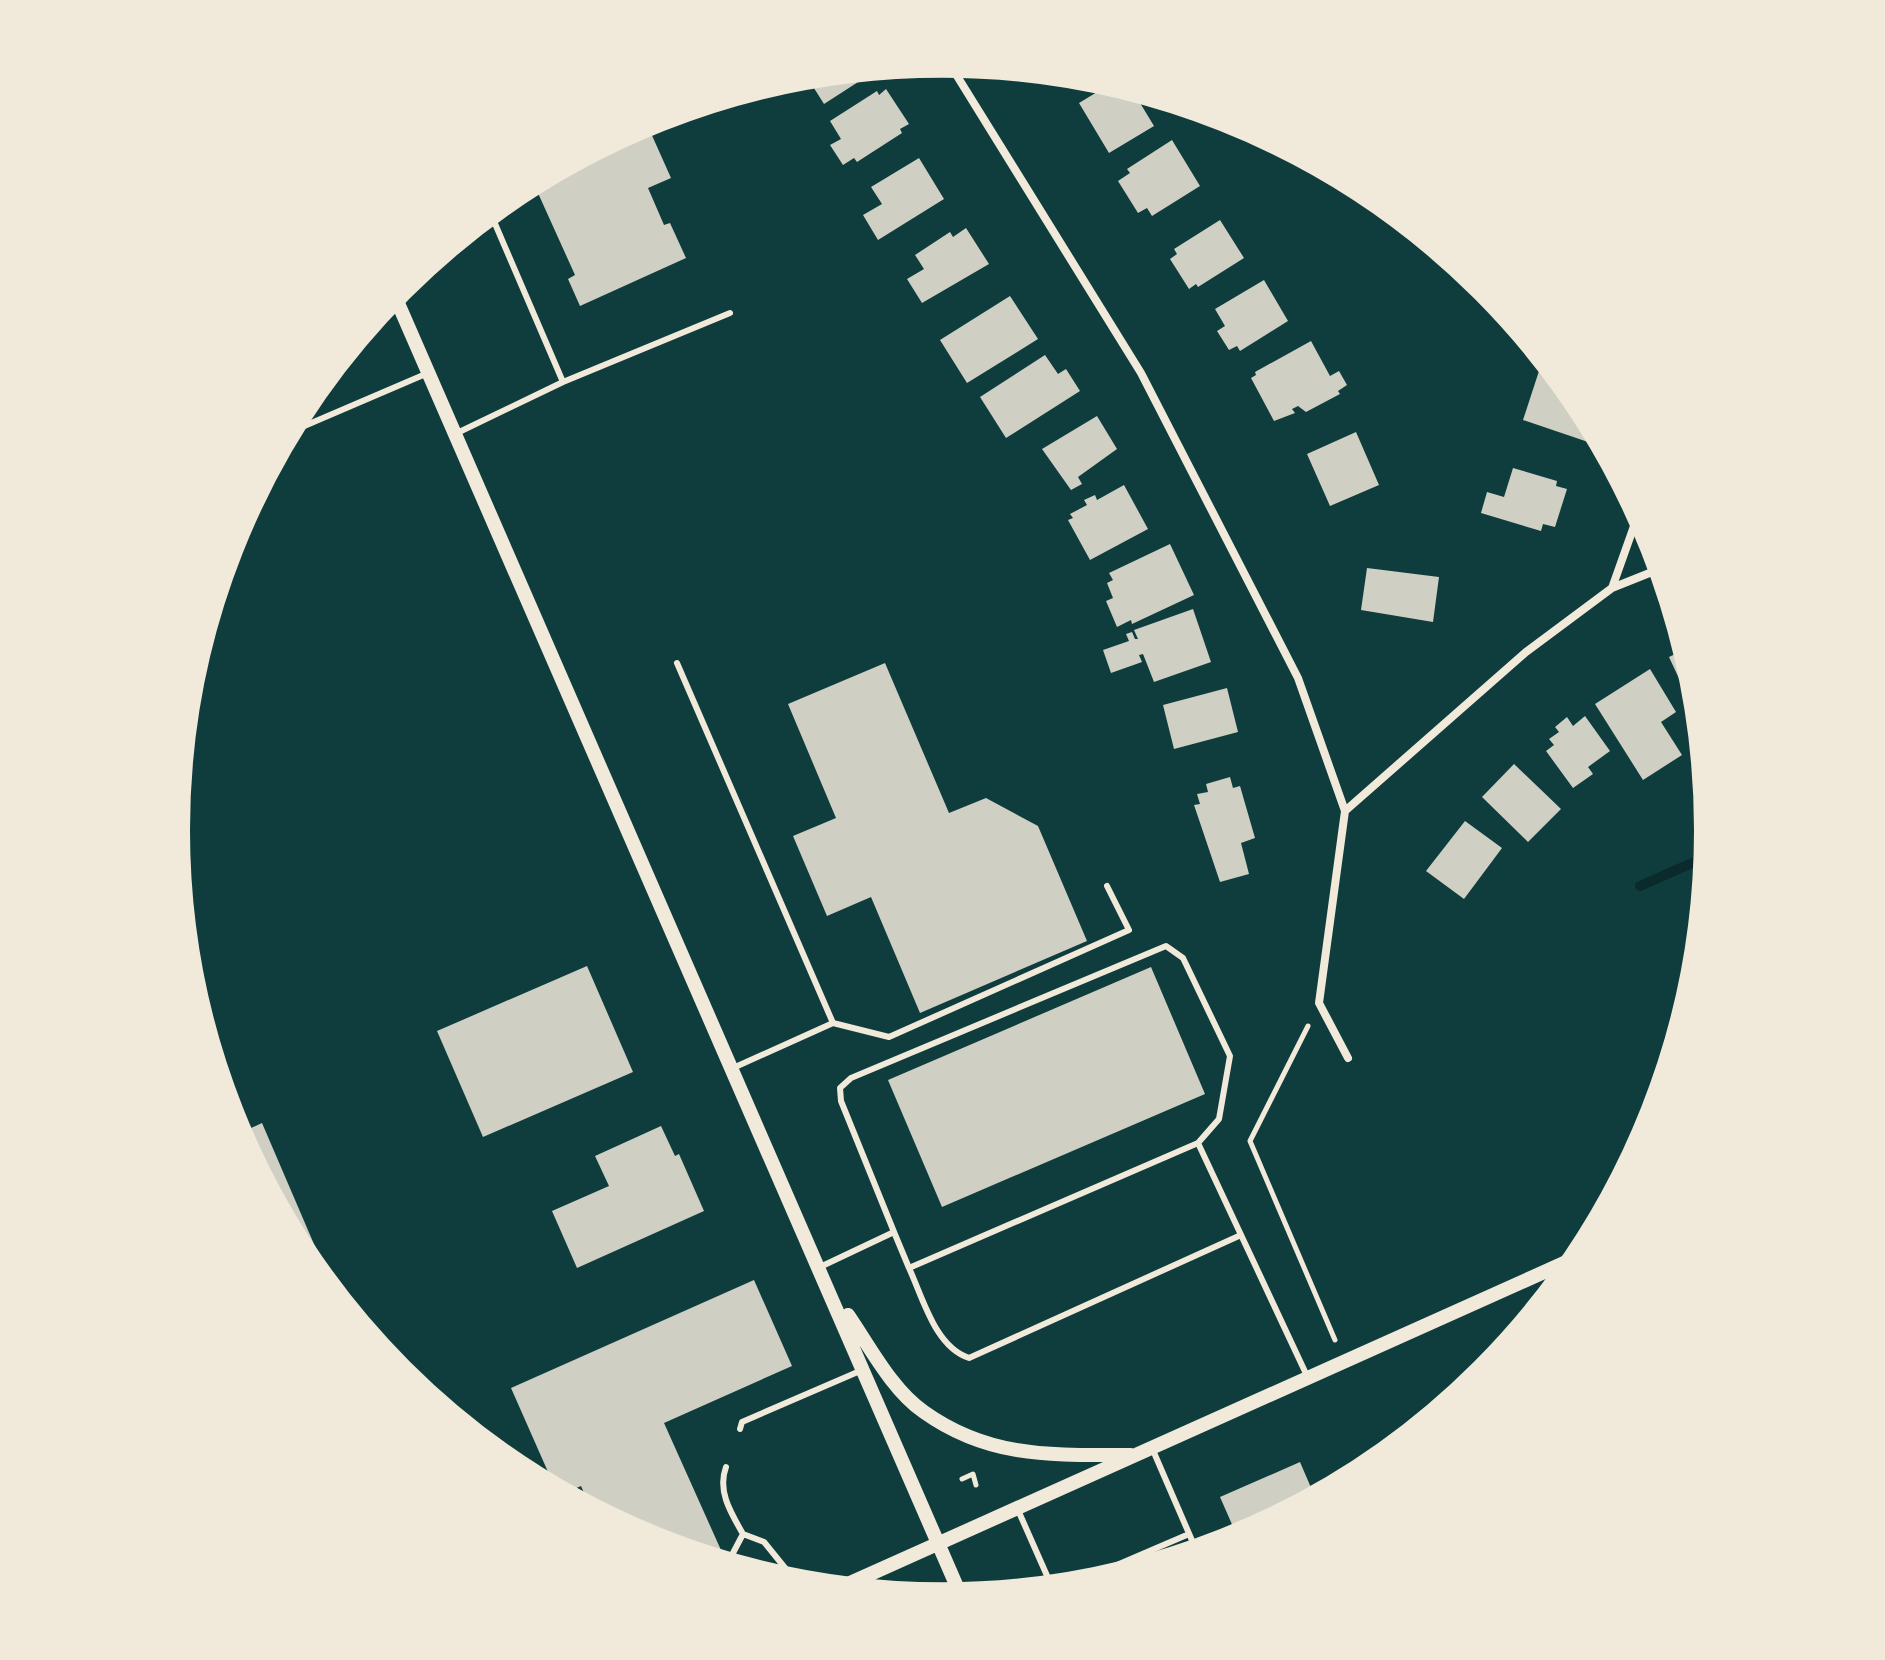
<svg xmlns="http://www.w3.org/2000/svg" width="1885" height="1660" viewBox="0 0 1885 1660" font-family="Mulish,sans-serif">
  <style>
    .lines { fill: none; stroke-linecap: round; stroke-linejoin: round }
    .stream { stroke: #0a2a2b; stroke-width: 10 }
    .building { fill: #cfcfc3 }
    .path { stroke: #f1e9da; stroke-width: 5 }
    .service { stroke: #f1e9da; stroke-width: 6 }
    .minor { stroke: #f1e9da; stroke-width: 8 }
    .tertiary { stroke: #f1e9da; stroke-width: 14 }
    .rim { fill: none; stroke: #f1e9da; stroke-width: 4 }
  </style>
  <rect width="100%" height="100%" fill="#0f3d3e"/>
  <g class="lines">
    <path class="stream" d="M1640,886l68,-30"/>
  </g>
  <path class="building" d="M866,70l3,5 -45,29 -17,-27 -6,4 -3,-5z
    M1112,83l19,5 23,38 -45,27 -30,-50z
    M886,89l23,35 -9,5 2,4 -45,29 -3,-4 -11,7 -13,-20 11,-6 -11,-18 47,-30 2,4z
    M646,122l25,56 -23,10 16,37 6,-2 16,35 -106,48 -12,-27 7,-4 -42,-93z
    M1172,140l28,46 -48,30 -5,-8 -9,5 -20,-32 12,-8 -3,-4z
    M919,158l25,41 -66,41 -15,-25 19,-11 -11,-17z
    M1220,220l24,38 -46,29 -2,-3 -7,5 -19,-30 7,-5 -3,-5z
    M966,228l23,36 -67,39 -15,-24 17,-10 -9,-14 35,-23 3,5z
    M1264,280l24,41 -48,30 -3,-5 -8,4 -12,-19 8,-5 -10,-17z
    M1010,296l28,43 -71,44 -27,-43z
    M1311,341l19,35 9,-5 8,14 -9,6 2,3 -34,18 -8,-6 -6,3 3,4 -21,8 -23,-43 5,-3 -1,-3z
    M1045,355l13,19 8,-5 14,22 -74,47 -26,-41z
    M1539,371l21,7 21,26 15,26 -5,13 -68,-23z
    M1097,416l20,33 -39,28 4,7 -11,6 -29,-41z
    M1356,432l23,53 -49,21 -23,-52z
    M1513,468l44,13 -1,5 11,3 -12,38 -12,-3 -2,7 -60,-18 6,-21 17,5z
    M1124,485l24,44 -58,31 -22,-40 5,-2 -3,-4 17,-9 -3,-5 11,-5 2,5z
    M1170,544l24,51 -62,29 -1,-4 -14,7 -11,-26 7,-3 -6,-15 6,-3 -4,-7z
    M1367,568l72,9 -6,45 -72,-12z
    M1193,609l18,53 -57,20 -11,-28 -4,1 3,7 -31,11 -8,-23 26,-9 -3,-7 6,-2 3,7h3l-4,-9z
    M1686,649l10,32v34l-27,-58z
    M885,663l64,150 37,-15 52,28 49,115 -167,72 -49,-116 -44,19 -34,-80 43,-18 -48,-114z
    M1650,669l26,43 -15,10 21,33 -39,25 -48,-76z
    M1227,688l11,44 -64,17 -11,-44z
    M1585,716l25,35 -22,16 5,7 -20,14 -27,-37 8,-6 -5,-6 10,-7 -4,-5 12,-10 6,9z
    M1514,764l47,45 -33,33 -46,-45z
    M1230,777l3,11 7,-2 15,52 -14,5 8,31 -29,8 -26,-77 6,-1 -3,-10 11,-2 -2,-8z
    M1465,821l37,27 -38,51 -38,-28z
    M587,966l46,106 -150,65 -46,-106z
    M1151,967l54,127 -263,113 -54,-127z
    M262,1123l73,170h-1l-30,-37 -66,-122z
    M661,1126l14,30 4,-2 25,57 -127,57 -25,-57 57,-25 -14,-30z
    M754,1280l38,86 -128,57 61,136 -5,2 -72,-22 -57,-30 -10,-23 -18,8 -7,-4 -45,-102z
    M1300,1462l15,35 -77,41 -18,-41z"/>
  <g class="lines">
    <path class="path" d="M1308,1026l-58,115 85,199
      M962,1479l11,-5 3,11"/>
    <path class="service" d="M563,382l167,-69
      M288,433l140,-60
      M455,434l108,-52 -73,-170
      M677,663l156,360 -100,45
      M833,1023l56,14 240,-107 -22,-44
      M894,1232l-53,-131 -1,-13 11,-10 315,-132 17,12 47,98 -11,63 -21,24
      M820,1267l74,-35 15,36 289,-125 110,235
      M909,1268c14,30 26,79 60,90l272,-123
      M740,1429l2,-7 118,-51
      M1152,1448l45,104
      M726,1467c-9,24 5,46 17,67l21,8 34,42
      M1018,1510l34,77
      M735,1566l-2,-13 10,-19
      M1068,1586l121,-52"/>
    <path class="minor" d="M949,63l192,310 157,305 47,133 -26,192 29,55
      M1612,588l27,-76
      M1345,811l181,-159 86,-64 50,-20"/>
    <path class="tertiary" d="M394,294l567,1302
      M848,1315c22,32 44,75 76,97 66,47 130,43 207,43
      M839,1588l743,-333"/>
  </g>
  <path d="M0 0H1885V1660H0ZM188 830a754 754 0 1 1 1508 0a754 754 0 1 1-1508 0Z" fill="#f1e9da" fill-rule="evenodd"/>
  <path class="rim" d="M188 830a754 754 0 1 1 1508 0a754 754 0 1 1-1508 0Z"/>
</svg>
